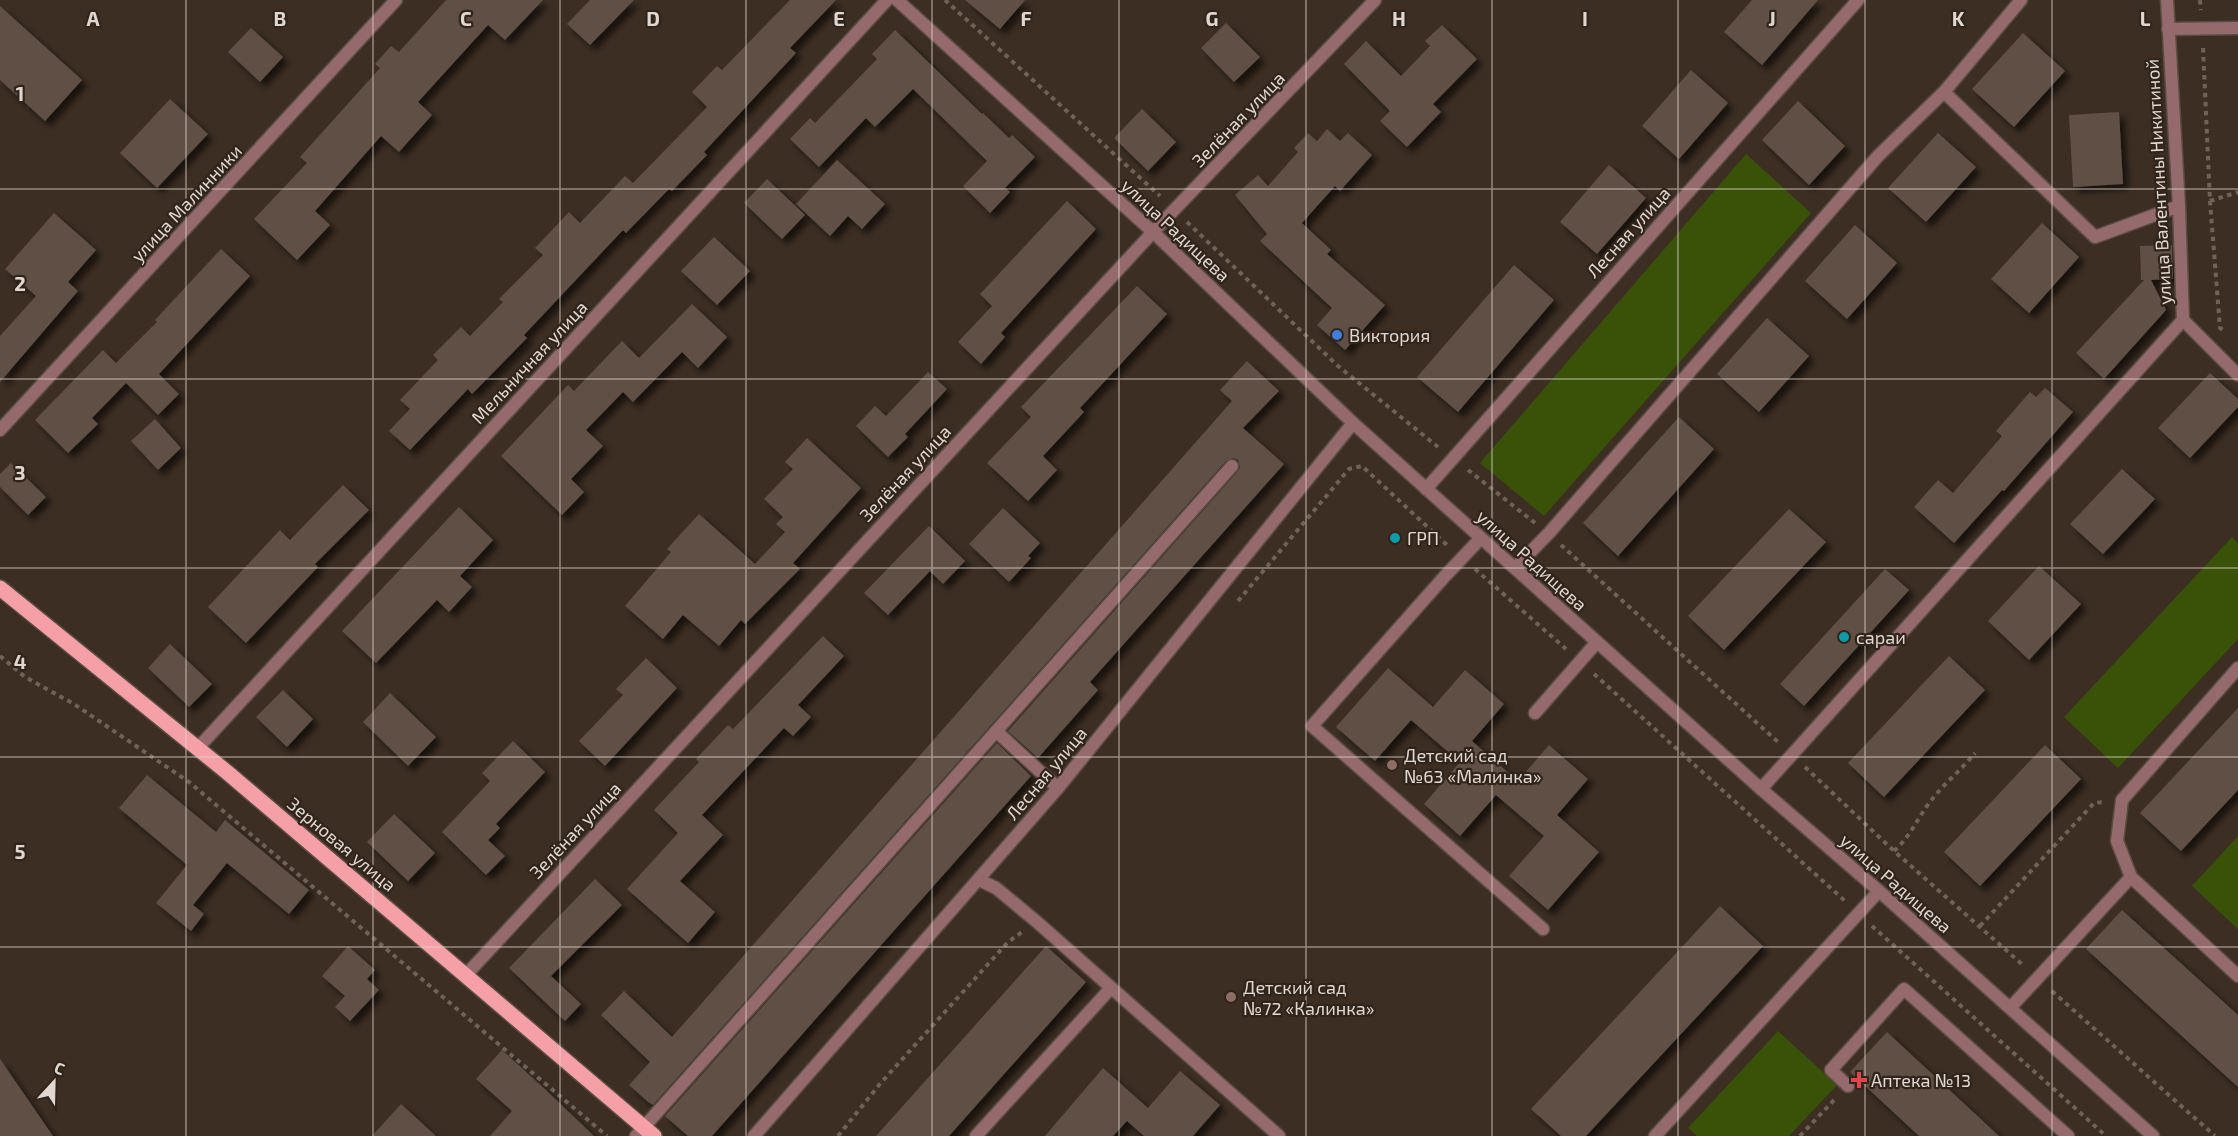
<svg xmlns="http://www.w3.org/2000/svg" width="2238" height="1136" viewBox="0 0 2238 1136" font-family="'Exo 2',sans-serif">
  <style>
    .green { fill: #395207 }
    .building { fill: #5f5045; filter: url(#shadow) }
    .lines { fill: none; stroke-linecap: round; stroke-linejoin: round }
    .service-casing { stroke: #5a4c42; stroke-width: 15 }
    .minor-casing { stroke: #5a4c42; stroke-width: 15 }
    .primary-casing { stroke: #5a4c42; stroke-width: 18 }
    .path { stroke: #6f6359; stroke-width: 4; stroke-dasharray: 4.5 4.5; stroke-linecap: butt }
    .service { stroke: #946a6c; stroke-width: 12 }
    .minor { stroke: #946a6c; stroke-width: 12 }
    .primary { stroke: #f5a0a7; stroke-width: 15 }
    .grid { fill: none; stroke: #e0d7d0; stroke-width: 1.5; stroke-opacity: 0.55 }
    .shop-dot { fill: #3f7fe0; stroke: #31241a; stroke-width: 2 }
    .culture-dot { fill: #0f9aa8; stroke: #31241a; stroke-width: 2 }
    .education-dot { fill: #8d6e63; stroke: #31241a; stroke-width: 2 }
    .health-dot { fill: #e0444e; stroke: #31241a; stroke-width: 2 }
    .labels { text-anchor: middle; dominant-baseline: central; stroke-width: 4.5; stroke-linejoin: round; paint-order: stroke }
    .street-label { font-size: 18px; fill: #e0d7d0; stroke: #31241a }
    .poi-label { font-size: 18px; fill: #e0d7d0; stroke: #31241a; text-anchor: start }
    .grid-label { font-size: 20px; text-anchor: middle; font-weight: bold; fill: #e0d7d0; stroke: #31241a; stroke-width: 4.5; stroke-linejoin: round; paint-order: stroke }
  </style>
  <defs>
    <filter id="shadow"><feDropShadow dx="5.5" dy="5.5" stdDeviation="3" flood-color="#0009"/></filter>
  </defs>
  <rect width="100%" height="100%" fill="#3c2e23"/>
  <path class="green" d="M1746,154l65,59 -267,303 -64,-53z
    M2232,537l6,6v96l-120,129 -54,-51z
    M2238,836v93l-46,-43z
    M1778,1031l59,54 -48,51h-92l-9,-8z"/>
  <path class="building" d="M446,0h97l-38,40 -17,-15 -70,77 14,13 -33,37 -18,-16 -66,75 15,14 -33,35 -43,-41 53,-56 -7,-6 80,-89 -5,-4 16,-18 8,6z
    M590,0h44l-44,45 -23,-21z
    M790,0h46l-46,48 6,5 -92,99 3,3 -35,36 -3,-2 -43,44 -3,-3 -99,105 3,3 -55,56 -4,-5 -58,61 -21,-19 21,-22 -10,-9 38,-40 -5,-5 28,-28 9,9 33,-34 -4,-3 44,-44 -8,-7 34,-36 11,11 45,-47 8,7 74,-76 -15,-15 25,-26 5,4z
    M965,0h60l-25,29z
    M1752,0h66l-56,65 -38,-33z
    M0,6l82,74 -37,41 -45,-41z
    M1226,23l34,34 -26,25 -33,-34z
    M1442,25l35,34 -44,45 8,8 -34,35 -27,-26 10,-10 -46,-47 22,-23 35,35 29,-30 -5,-5z
    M251,28l32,29 -23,25 -32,-30z
    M895,30l87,84 1,-1 26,25 3,-3 23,22 -30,31 5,4 -20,21 -27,-27 24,-25 -74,-72 -38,38 -9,-9 -47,49 -29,-28 20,-21 5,5 62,-64 -5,-5z
    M2023,33l42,38 -51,56 -42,-38z
    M1691,70l37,33 -49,56 -37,-33z
    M170,99l38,35 -51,54 -37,-35z
    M1798,101l47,45 -36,39 -47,-45z
    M1142,109l34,33 -28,29 -34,-33z
    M2119,112l4,72 -50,3 -4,-72z
    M1327,129l13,12 8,-8 24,22 -32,36 -5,-5 -33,37 29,27 -4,4 58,51 -40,45 -28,-25 15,-17 -72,-67 7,-7 -32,-39 23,-20 10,11 30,-34 -4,-4 14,-15 9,8z
    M1938,133l38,34 -50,55 -38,-34z
    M837,160l48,44 -23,25 -14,-13 -18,20 -34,-32z
    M1609,165l37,33 -49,56 -37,-32z
    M767,179l38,36 -23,24 -38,-36z
    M1067,201l29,28 -95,104 4,4 -24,27 -23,-22 34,-36 -12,-12z
    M54,213l42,37 -28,32 10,9 -78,91v-46l36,-40 -31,-27z
    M2042,223l37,34 -50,56 -38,-34z
    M1855,225l42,38 -50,56 -42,-38z
    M714,237l36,34 -33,34 -36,-34z
    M2172,245l1,34 -22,1 15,30 -62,69 -28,-26 68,-73h-3l-1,-34z
    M221,249l29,27 -91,98 20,20 -21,21 -32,-32 -34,35 6,6 -30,29 -33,-33 68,-70 13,13 41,-41 -2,-2z
    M1514,265l40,35 -96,112 -41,-35z
    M1137,286l30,28 -87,94 4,4 -41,44 14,14 -29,31 -41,-38 44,-46 -10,-10z
    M692,304l35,33 -29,31 -16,-16 -49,50 -10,-10 -37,38 17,16 -32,33 13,13 -22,23 -61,-59 67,-71 6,6 48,-50 17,17z
    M1767,318l42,38 -50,56 -42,-38z
    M1247,361l32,30 -36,37 41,36 -194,218 8,8 -60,68 -30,-27 230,-260 2,-4 -2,-7 -5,-2 -7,3 -573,644 -5,-3 -19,-17 21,-23 -49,-47 23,-24 48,46 560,-636 -12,-11z
    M928,372l19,17 -42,45 3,3 -20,20 -32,-31 19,-20 11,10z
    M2210,373l28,26v8l-48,51 -32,-30z
    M2045,388l28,24 -69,79 -2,-1 -48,53 -40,-36 24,-27 15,13 49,-57 -6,-5 34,-39 6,5z
    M1679,417l35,32 -96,107 -35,-33z
    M155,419l26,29 -23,22 -27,-29z
    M807,438l54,50 -68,75 7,6 -55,55 -4,-4 -22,26 -36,-31 -20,24 -38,-33 46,-54 -4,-3 32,-35 56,50 30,-32 -9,-8 7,-7 -19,-18 29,-30 -8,-7z
    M11,463l35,34 -18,18 -28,-28v-13z
    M2122,469l33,30 -52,55 -33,-30z
    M343,485l26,25 -54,54 3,3 -72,76 -38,-36 72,-77 10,10z
    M459,507l34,33 -33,36 12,11 -23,25 -12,-12 -61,63 -34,-32z
    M1003,508l37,35 -12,13 3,2 -22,24 -40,-38z
    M1789,509l37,33 -102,108 -36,-34z
    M929,526l36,35 -22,23 -13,-13 -42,44 -24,-22z
    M2039,566l42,38 -52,56 -41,-39z
    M1885,569l24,21 -105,116 -24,-22z
    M823,636l21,20 -46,49 13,12 -18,19 -9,-8 -82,87 21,20 -43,46 35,31 -27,31 -61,-54 51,-56 -24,-23 45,-48 -3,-3 32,-34 5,4z
    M170,644l42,40 -23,23 -41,-39z
    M1949,656l36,34 -101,107 -36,-34z
    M646,658l31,30 -72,78 -26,-25 44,-46 -7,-6z
    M1388,668l45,39 32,-37 39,34 -32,37 46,40 31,-36 39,34 -31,36 42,37 -51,58 -39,-34 35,-40 -48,-41 -36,41 -36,-32 36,-42 -49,-42 -36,41 -39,-34z
    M283,690l30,29 -26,28 -31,-30z
    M390,693l46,44 -28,29 -45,-44z
    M2238,708v82l-57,61 -41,-38z
    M513,741l32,31 -49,52 4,4 -12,12 17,16 -19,19 -44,-43 48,-51 -8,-8z
    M997,743l34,33 -319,360h-24l-23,-20z
    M2045,745l36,34 -101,107 -36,-34z
    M147,775l69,57 9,-12 84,70 -20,24 -62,-51 -34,42 11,9 -13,17 -35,-28 31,-38 -68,-57z
    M394,814l41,39 -27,28 -41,-39z
    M595,879l27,26 -71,71 30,28 -16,17 -56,-53z
    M1720,906l43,40 -177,190h-25l-30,-27z
    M2122,910l116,105v72l-152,-138z
    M348,946l27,24 -8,9 12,11 -29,31 -15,-14 10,-11 -23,-20z
    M1046,946l40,36 -137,154h-73z
    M1887,1032l112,104h-80l-69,-64z
    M502,1050l45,41 47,45h-104l22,-25 -36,-32z
    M0,1059l53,77h-53z
    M1103,1068l45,40 32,-37 40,34 -27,31h-49l-17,-15 -14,15h-68z
    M401,1104l35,32h-64z"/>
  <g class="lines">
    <defs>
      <path id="service" d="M2021,0l-77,92 151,145 84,-31
        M2168,29l70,-1
        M1481,538l-36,38 -133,150 231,203
        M1515,568l34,-35 329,-377 66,-64
        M2238,668l-116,132 -5,41 14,36 107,99
        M1535,713l62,-71
        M996,731l62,57
        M1761,789l422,-469
        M979,880l17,8 41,34 242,214
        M2010,1008l121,-131
        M1848,1086l-17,-16 73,-81 164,147
        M636,1136l596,-670
        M976,1136l135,-148
        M1655,1136l224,-245"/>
      <path id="minor" d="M897,0l256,232 200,191 408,366 118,102 274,245
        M2167,0l12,206 4,114 55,55
        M0,430l396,-430
        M1426,489l432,-489
        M197,749l690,-749
        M466,975l687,-743 222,-232
        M754,1136l304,-348 295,-365"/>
      <path id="primary" d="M0,588l228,185 426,363"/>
    </defs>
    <use href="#service" class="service-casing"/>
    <use href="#minor" class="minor-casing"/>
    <use href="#primary" class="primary-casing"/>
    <path class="path" d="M945,0l215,196
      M2200,0l1,10
      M2203,48l7,153 10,127 3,2
      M2210,201l28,-9
      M1187,222l151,144 100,81
      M1468,470l67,53
      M1561,545l217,197
      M1475,569l91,80
      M1238,601l111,-132 13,-3 87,81
      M0,656l25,21 49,27 115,78 418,354
      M1594,674l251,227
      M1805,767l89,84 130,115
      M1894,851c17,-15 25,-36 39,-53 13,-16 29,-29 42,-45
      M1872,926l234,210
      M1980,926l114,-123 9,-1
      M2052,991l163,145
      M838,1136l41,-51 129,-143 14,-10
      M1800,1136l35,-37"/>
    <use href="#service" class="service"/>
    <use href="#minor" class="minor"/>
    <use href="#primary" class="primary"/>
  </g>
  <path class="grid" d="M186,0v1136M373,0v1136M560,0v1136M746,0v1136M932,0v1136M1119,0v1136M1306,0v1136M1492,0v1136M1678,0v1136M1865,0v1136M2052,0v1136M0,189h2238M0,379h2238M0,568h2238M0,757h2238M0,947h2238"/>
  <circle class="shop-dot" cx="1337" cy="335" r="6"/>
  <g class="culture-dot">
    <circle cx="1395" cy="538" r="6"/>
    <circle cx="1844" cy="637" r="6"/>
  </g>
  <g class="education-dot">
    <circle cx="1392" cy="765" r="6"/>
    <circle cx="1231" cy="997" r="6"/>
  </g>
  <path class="health-dot" d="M1856 1071h6v6h6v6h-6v6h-6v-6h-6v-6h6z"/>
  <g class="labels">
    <g class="street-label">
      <text transform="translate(1238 119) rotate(-46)">Зелёная улица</text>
      <text transform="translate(2158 182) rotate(-93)">улица Валентины Никитиной</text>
      <text transform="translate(186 203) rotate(-47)">улица Малинники</text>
      <text transform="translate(1176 230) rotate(43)">улица Радищева</text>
      <text transform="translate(1628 232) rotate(-48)">Лесная улица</text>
      <text transform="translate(529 362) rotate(-47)">Мельничная улица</text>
      <text transform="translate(905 473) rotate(-47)">Зелёная улица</text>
      <text transform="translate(1532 560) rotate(42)">улица Радищева</text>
      <text transform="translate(1046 773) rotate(-50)">Лесная улица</text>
      <text transform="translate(575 830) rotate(-47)">Зелёная улица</text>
      <text transform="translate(342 844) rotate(40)">Зерновая улица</text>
      <text transform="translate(1896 883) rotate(41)">улица Радищева</text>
    </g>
    <g class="poi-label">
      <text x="1349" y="335">Виктория</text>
      <text x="1407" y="538">ГРП</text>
      <text x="1856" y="637">сараи</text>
      <text x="1404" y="755">Детский сад<tspan x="1404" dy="21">№63 «Малинка»</tspan></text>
      <text x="1243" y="987">Детский сад<tspan x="1243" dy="21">№72 «Калинка»</tspan></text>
      <text x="1871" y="1080">Аптека №13</text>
    </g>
  </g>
  <g class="grid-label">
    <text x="93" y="26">A</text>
    <text x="280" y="26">B</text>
    <text x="466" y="26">C</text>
    <text x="653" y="26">D</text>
    <text x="839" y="26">E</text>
    <text x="1026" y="26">F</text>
    <text x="1212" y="26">G</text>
    <text x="1399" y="26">H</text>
    <text x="1585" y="26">I</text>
    <text x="1772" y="26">J</text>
    <text x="1958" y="26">K</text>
    <text x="2145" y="26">L</text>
    <text x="20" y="101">1</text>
    <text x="20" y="291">2</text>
    <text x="20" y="480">3</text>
    <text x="20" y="669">4</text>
    <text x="20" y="859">5</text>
  </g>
  <g transform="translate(54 1082) rotate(22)" stroke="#31241a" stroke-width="4.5" paint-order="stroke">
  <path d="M0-4.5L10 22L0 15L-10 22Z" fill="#e0d7d0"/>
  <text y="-9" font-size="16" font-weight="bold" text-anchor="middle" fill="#e0d7d0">С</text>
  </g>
</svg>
